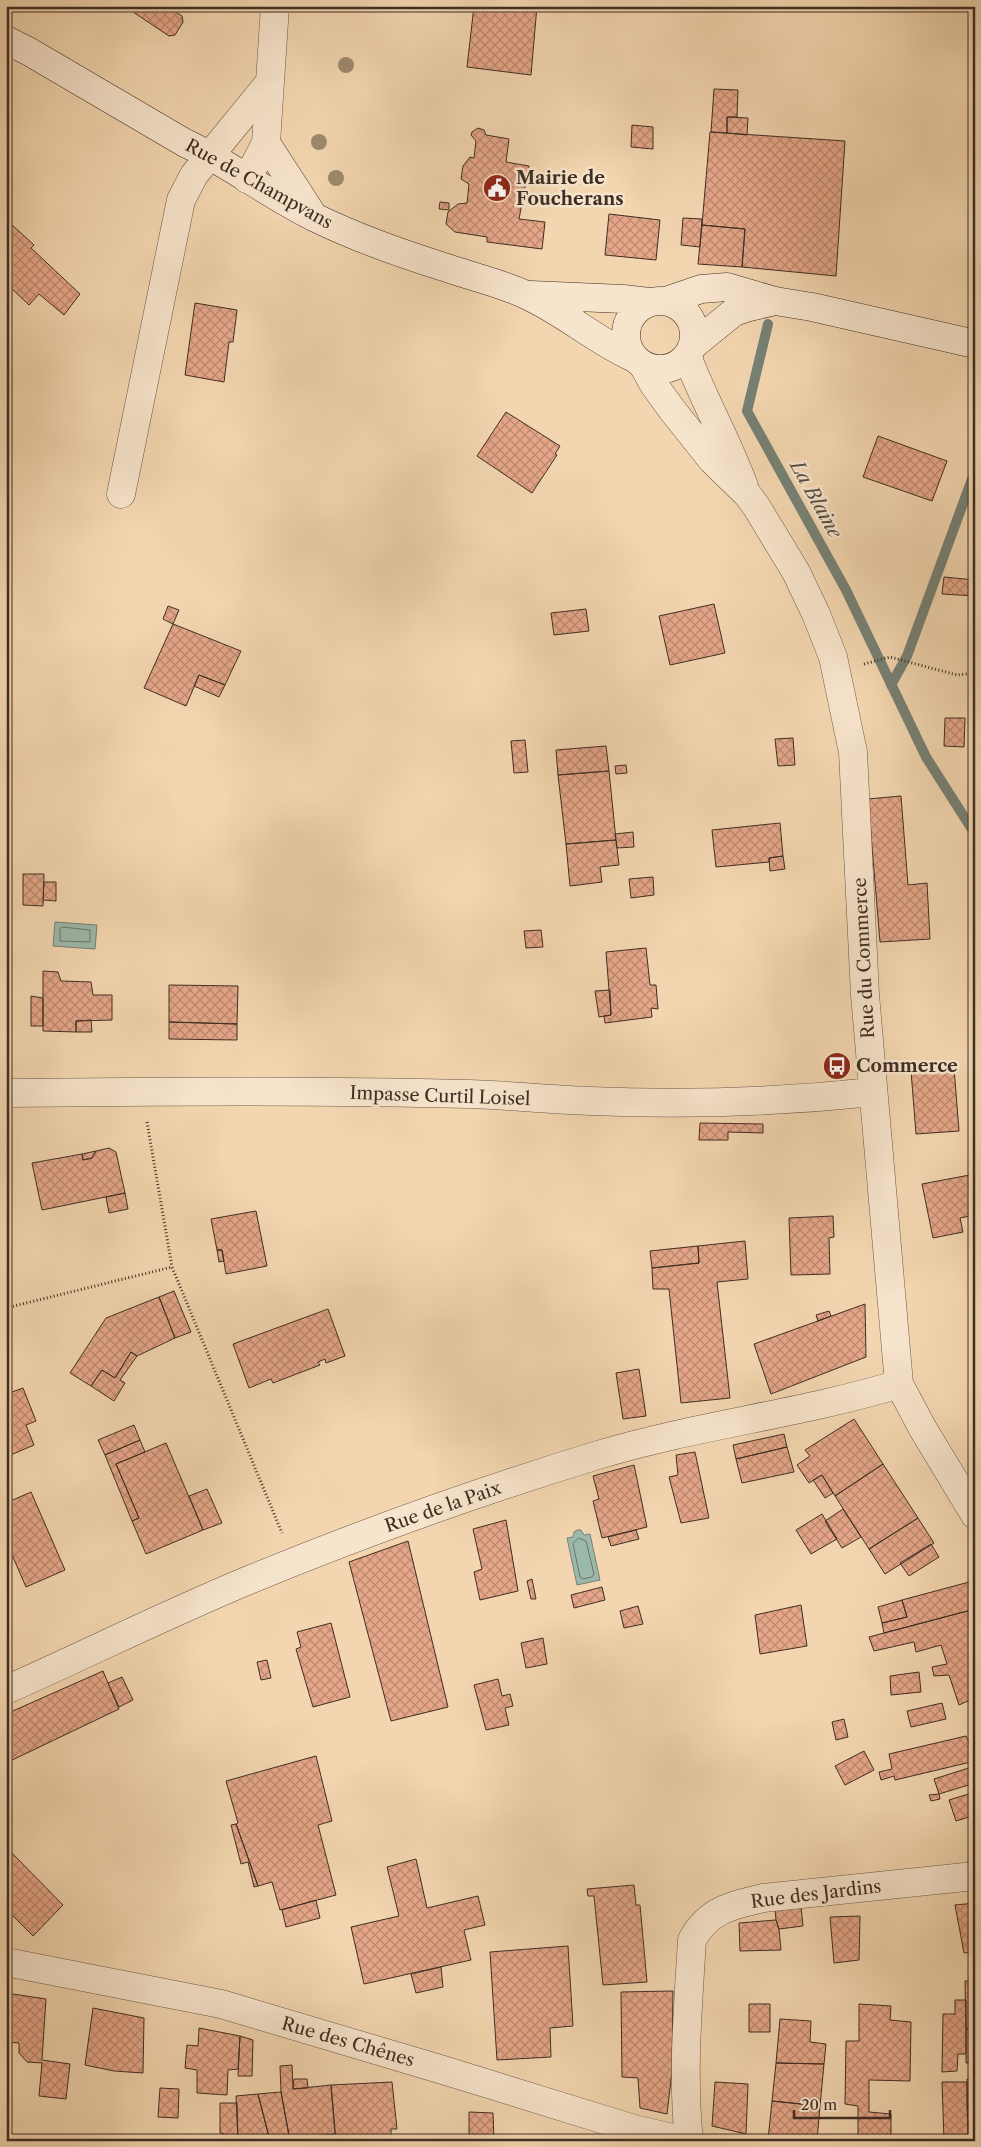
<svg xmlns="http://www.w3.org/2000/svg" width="981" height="2147" viewBox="0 0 981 2147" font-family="'Libre Caslon Text',serif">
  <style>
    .water { fill: #9bb9ab; stroke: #768175 }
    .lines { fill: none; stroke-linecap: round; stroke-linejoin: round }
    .shore { stroke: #6d7468; stroke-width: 1 }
    .stream { stroke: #768175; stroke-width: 10 }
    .building { fill: url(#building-cross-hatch); stroke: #3f2e24 }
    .street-casing { stroke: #6c5847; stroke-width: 29 }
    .secondary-casing { stroke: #3f2e24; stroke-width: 29 }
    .path { stroke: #3f2e24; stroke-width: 3; stroke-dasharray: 1 2.5; stroke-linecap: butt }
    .street { stroke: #f7e4cc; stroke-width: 28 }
    .secondary { stroke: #f7e4cc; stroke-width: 28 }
    .tree { fill: #9e8a6e }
    .labels { text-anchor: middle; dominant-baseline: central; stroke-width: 5; stroke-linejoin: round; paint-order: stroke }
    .poi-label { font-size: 18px; font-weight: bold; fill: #3f2e24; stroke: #f7e4cc; text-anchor: start }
    .street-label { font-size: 18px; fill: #3f2e24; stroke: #f7e4cc }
    .water-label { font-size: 19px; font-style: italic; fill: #514a3f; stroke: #f7e4cc }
  </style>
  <defs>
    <pattern id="building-cross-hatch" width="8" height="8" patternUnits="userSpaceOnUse" patternTransform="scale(1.25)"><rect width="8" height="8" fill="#e6a789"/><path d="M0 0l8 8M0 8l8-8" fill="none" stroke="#bc8870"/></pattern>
  </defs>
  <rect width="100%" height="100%" fill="#f3d6b0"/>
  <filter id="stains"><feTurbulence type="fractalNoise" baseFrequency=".004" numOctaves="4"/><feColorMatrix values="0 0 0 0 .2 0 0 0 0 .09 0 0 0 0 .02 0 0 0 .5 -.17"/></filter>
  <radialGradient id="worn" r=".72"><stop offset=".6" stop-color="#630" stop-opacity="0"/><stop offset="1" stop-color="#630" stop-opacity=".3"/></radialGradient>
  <path class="water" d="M55,922l42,3 -2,24 -42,-3z
    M577,1530h4l3,5 6,-1 10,46 -23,5 -10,-47 6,-1 1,-5z"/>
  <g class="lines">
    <path class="shore" d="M62,927l28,3v12l-30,-1v-11z
      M579,1538l7,3 8,33 -2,3 -9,2 -3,-2 -7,-33z"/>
    <path class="stream" d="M768,324l-21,87 99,179 80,167 49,77
      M891,685l16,-29 68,-185"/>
  </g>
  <path class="building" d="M128,6h44l-1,3 11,7 1,6 -8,13 -6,1 -42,-28z
    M474,6h63l-6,69 -64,-8z
    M714,89l24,1 -1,27h-10v16l-16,-1z
    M727,117l21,1 -1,17 -20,-2z
    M632,125l21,2v22l-22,-2z
    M478,128l6,2 2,5 23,4 -3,23 23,4 -10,53 26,3 -3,27 -55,-7v-5l-32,-5 -9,-8 2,-12 10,-8 9,-1 2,-19 -8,-5 2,-13 7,-9 4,1 2,-17 -5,-6 1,-3z
    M710,132l135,9 -9,135 -94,-9 3,-38 -43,-4z
    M440,202l9,1v7l-10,-1z
    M609,214l51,6 -4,40 -51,-5z
    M683,218l19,1 -2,28 -19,-2z
    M11,224l23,21 -3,3 49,46 -16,21 -25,-21 -10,11 -23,-22v-53z
    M702,225l43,4 -3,38 -44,-3z
    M195,303l42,7 -4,32h-4l-5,40 -39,-7z
    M506,412l54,34 -5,8 2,1 -25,38 -55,-37z
    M878,436l69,25 -15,40 -69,-24z
    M944,577l31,3v16l-33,-2z
    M714,604l11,49 -55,12 -11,-49z
    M168,606l11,4 -6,14 -10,-5z
    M586,609l3,22 -35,4 -3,-22z
    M173,624l68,27 -16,34 -26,-10 -13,31 -42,-18z
    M199,675l26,10 -6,12 -25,-11z
    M945,718h20l-1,29 -20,-1z
    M793,738l2,27 -17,1 -3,-27z
    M525,740l3,32 -14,1 -3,-32z
    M606,746l3,25 -51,4 -2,-25z
    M626,765l1,8 -11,1 -1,-8z
    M609,771l7,69 -50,4 -8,-69z
    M901,796l7,89 19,-2 3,56 -50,3 -12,-143z
    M780,823l3,33 -14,2v4l-53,5 -4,-37z
    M633,832l1,15 -17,1 -2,-14z
    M616,840l3,25 -19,2 2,15 -32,4 -4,-42z
    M783,856l2,13 -15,2 -1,-13z
    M23,874h21l-1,32 -20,-1z
    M653,877l1,18 -23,3 -2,-19z
    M44,882h12v19l-13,-1z
    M541,930l2,17 -17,1 -2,-17z
    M646,948l4,37h6l2,24 -7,-1 1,9 -47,6 -1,-7 7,-1 -5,-63z
    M43,971l15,1 3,9 30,1 2,13h19v25l-36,1v11l-33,-1z
    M169,985l69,1 -1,38 -68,-2z
    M610,990l1,25 -12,2 -4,-26z
    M31,996l12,2v28h-12z
    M91,1020l1,12h-16v-11z
    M169,1022l68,2v16l-68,-1z
    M954,1068l5,63 -43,3 -5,-63z
    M700,1123l63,1v9l-35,-1v8h-29z
    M109,1148l7,4 9,41 -83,17 -10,-47 50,-9 1,6 9,-2 4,-7z
    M96,1151l-4,7 -9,2 -1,-6z
    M975,1174v41l-15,3 3,14 -30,6 -11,-54z
    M125,1193l3,16 -19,4 -3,-16z
    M256,1211l11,55 -41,8 -4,-24h-5l-6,-31z
    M833,1216l1,21 -5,1 1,36 -39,1 -2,-57z
    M745,1241l3,38 -31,3 13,116 -49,5 -12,-114h-16l-1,-21 47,-5 -1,-17z
    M698,1246l1,17 -47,5 -2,-17z
    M217,1250h5l2,11 -5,1z
    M174,1291l17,41 -16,6 -16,-41z
    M159,1297l16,41 -38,18 -6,-4 -16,26 -13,-8 -11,16 -21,-13 36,-55z
    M865,1304l1,53 -95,37 -17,-50z
    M328,1309l17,47 -19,7 -1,-4 -7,3 2,3 -47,18 -2,-4 -22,9 -16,-44z
    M829,1311l2,5 -13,5 -2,-6z
    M131,1352l6,4 -17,24 5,3 -11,18 -23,-15 11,-16 13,8z
    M639,1369l7,47 -23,3 -7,-46z
    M6,1376l6,16 11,-4 13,33 -10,4 8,20 -28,12z
    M854,1419l29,45 -48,32 -13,-21 -13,8 -12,-18 13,-9 -5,-6z
    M134,1425l6,15 -35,15 -7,-15z
    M784,1434l3,13 -51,12 -3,-14z
    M140,1440l5,12 -29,12 23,54 -7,3 -27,-66z
    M166,1443l37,87 -57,24 -14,-33 7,-3 -23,-54z
    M787,1447l7,25 -52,11 -6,-24z
    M695,1452l14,66 -28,5 -12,-46 9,-2 -2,-20z
    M883,1464l35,54 -49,31 -34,-53z
    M634,1465l13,62 -45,11 -9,-37 6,-2 -6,-23z
    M822,1475l11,18 -8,5 -12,-18z
    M207,1489l15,34 -19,7 -14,-34z
    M31,1492l34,78 -39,17 -20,-46v-38z
    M843,1509l18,28 -19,11 -17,-27z
    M822,1514l15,25 -26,15 -15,-24z
    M918,1518l16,25 -49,31 -16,-25z
    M506,1520l12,71 -38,9 -6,-28 8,-3 -9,-40z
    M636,1530l3,9 -28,7 -3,-9z
    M408,1541l40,166 -57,14 -42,-159z
    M931,1544l8,13 -30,19 -9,-13z
    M532,1579l4,20h-5l-4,-18z
    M973,1581l2,28 -91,24 -2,-10 25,-6 -5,-17z
    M602,1587l3,13 -31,8 -3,-13z
    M902,1600l5,17 -25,6 -4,-16z
    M801,1605l6,41 -47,8 -5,-39z
    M638,1606l5,18 -19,4 -4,-17z
    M975,1609v105l-5,-14 -11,5 -10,-30 -15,1 -2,-9 15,-3 -6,-19 -25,7 -2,-10 -40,9 -5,-14z
    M331,1623l19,74 -37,10 -17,-58 5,-2 -4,-15z
    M543,1638l4,26 -21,4 -5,-25z
    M267,1660l4,18 -10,2 -4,-18z
    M103,1671l16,38 -113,54v-49z
    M919,1672l2,20 -30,3 -1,-19z
    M122,1677l11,23 -14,7 -11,-24z
    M498,1679l4,17 8,-2 3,12 -8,2 4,17 -23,5 -12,-45z
    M942,1703l4,16 -35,8 -4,-16z
    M844,1719l4,18 -12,3 -4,-18z
    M966,1736l3,6 6,-2v21l-80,19 -1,-4 -13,4 -2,-8 13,-3 -3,-15z
    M864,1751l10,19 -29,15 -10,-19z
    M316,1756l16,65 -14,4 18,70 -56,15 -8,-28 -14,4 -22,-62 2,-1 -12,-42z
    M975,1766v17l-36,11 -5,-15z
    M975,1792v31l-3,-7 -16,5 -7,-21z
    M939,1794l1,5 -9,2 -2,-6z
    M236,1824l22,62 -4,1 -6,-25 -7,2 -10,-39z
    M6,1847l57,58 -30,31 -27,-27z
    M416,1859l11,49 51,-12 7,29 -21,5 7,30 -107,24 -13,-57 48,-11 -12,-49z
    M634,1885l2,20h4l7,77 -44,3 -9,-89h-6l-1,-7z
    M316,1900l4,18 -34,9 -4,-17z
    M975,1903v49l-11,1 -9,-48z
    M801,1906l2,20 -24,3 -3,-9 -1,-10z
    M860,1916l-1,44 -25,3 -4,-46z
    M776,1920l3,9 2,21 -41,1 -1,-28z
    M568,1946l5,80 -23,2 1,29 -54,3 -7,-108z
    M441,1967l2,20 -27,6 -5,-19z
    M965,1981h8l2,48h-9z
    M673,1991l-1,80 -5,43 -27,-6 -2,-30 -16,-1 -1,-85z
    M6,1993l40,6 -4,61 28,4 -4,35 -27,-3 3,-33 -15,-1 -8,-9v-10l-13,-1z
    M955,2000h11v54h-8l-1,17 -15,1 1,-58h12z
    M749,2004h21v28h-21z
    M859,2004l32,2 -1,14 21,2 -1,59 -41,-1v32l22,2v27h-33v-35l-13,-2 1,-63h13z
    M93,2008l51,10 -1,55 -29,-2 -29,-6z
    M780,2019l31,2 -1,21 16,2 -2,20 -48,-1z
    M199,2028l41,8 -2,33 -10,1 -1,25 -30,-2v-23l-12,-2 2,-23 11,1z
    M966,2029h9v34h-9z
    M240,2036l13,4 -1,36h-14z
    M776,2063l48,1 -4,42 -48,-5z
    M292,2065l1,24 38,-4 4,49 -35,3v4h-10l-9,-49 -1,-26z
    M294,2079h13l1,9 -15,1z
    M967,2079l8,1v29h-8z
    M392,2082l5,47h-6v11l-55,1 -5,-56z
    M715,2082l33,2 -2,50 -34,-8z
    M942,2082h25l1,59h-24z
    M160,2088l19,1 -1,29 -20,-1z
    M281,2092l9,49h-20l-12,-47z
    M258,2094l12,47h-32l-2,-45z
    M772,2101l48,5 -3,35 -49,-1z
    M220,2103h17l1,38h-14v-7l-4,-1z
    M967,2109h8v17l-7,-1z
    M469,2112l24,1 1,28h-25z
    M968,2125l7,1v15h-7z"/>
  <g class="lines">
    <defs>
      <path id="street" d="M266,143l48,74
        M247,179l19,-36 9,-137
        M687,356c17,44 40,85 57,130
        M643,365l11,20 19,26 39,49 35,34 9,12 40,66 20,42 17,43 20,95 12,243 34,389 24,45 52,86
        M121,494l60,-294 13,-25 75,-92
        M6,1093c154,-2 308,-3 462,1 41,1 82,6 122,7 95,4 189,1 283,-9
        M6,1690c81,-36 161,-76 243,-110 114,-47 231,-89 349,-125 99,-30 203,-41 301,-71
        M6,1962l215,42 222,66 191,59 51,12
        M689,2141c-7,-67 -1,-134 3,-201 16,-30 40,-35 71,-42l212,-22"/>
      <path id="secondary" d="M6,40l22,11 157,92c46,21 86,54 131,75 43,21 86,36 131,50 26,9 54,15 79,27 38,17 70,46 108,63
        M531,295l92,4 26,3
        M626 335a34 34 0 1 1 68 0a34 34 0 1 1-68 0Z
        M666,301l35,-12 26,-2 48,14 37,6 163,37
        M692,346l42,-34 15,-5 26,-6"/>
    </defs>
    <use href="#street" class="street-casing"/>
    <use href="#secondary" class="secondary-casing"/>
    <path class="path" d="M864,664l26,-7 67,18 18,-2
      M147,1122l25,145
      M6,1308l166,-41 110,266"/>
    <use href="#street" class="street"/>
    <use href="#secondary" class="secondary"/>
  </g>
  <g class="tree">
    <circle cx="346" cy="65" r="8"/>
    <circle cx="319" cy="142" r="8"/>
    <circle cx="336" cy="178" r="8"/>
  </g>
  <defs>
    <symbol id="civic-disc" viewBox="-11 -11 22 22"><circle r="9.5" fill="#8f2418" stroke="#f7e4cc"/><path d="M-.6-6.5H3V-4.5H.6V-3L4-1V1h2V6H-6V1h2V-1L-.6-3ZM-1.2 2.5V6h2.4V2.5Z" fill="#fff"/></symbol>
    <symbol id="bus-disc" viewBox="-11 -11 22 22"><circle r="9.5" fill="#8f2418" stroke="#f7e4cc"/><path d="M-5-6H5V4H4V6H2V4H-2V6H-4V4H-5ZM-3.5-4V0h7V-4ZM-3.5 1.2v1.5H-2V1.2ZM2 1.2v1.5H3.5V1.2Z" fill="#fff"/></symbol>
  </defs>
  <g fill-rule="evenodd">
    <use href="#civic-disc" x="481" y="172" width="32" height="32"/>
    <use href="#bus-disc" x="821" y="1050" width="32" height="32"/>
  </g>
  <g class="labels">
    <g class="poi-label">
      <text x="516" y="178">Mairie de<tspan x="516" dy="21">Foucherans</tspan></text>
      <text x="856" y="1066">Commerce</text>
    </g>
    <g class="street-label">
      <text transform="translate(259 184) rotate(29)">Rue de Champvans</text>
      <text transform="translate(864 958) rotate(-93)">Rue du Commerce</text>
      <text transform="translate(440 1096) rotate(2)">Impasse Curtil Loisel</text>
      <text transform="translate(443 1507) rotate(-19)">Rue de la Paix</text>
      <text transform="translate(816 1894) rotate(-7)">Rue des Jardins</text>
      <text transform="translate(348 2042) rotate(16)">Rue des Chênes</text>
    </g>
    <g class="water-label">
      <text transform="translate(816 499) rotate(61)">La Blaine</text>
    </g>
  </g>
  <rect width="981" height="2147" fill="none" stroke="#f3d6b0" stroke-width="25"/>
  <rect x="8" y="8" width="966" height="2132" fill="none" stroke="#3f2e24" stroke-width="2.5"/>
  <rect x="12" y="12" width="956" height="2122" fill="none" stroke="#3f2e24"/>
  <path d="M794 2110v8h96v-8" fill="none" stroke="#3f2e24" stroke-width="2.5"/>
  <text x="801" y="2110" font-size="15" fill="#3f2e24" stroke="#f7e4cc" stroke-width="4" paint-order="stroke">20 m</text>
  <rect width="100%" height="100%" filter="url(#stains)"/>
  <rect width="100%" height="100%" fill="url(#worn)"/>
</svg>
